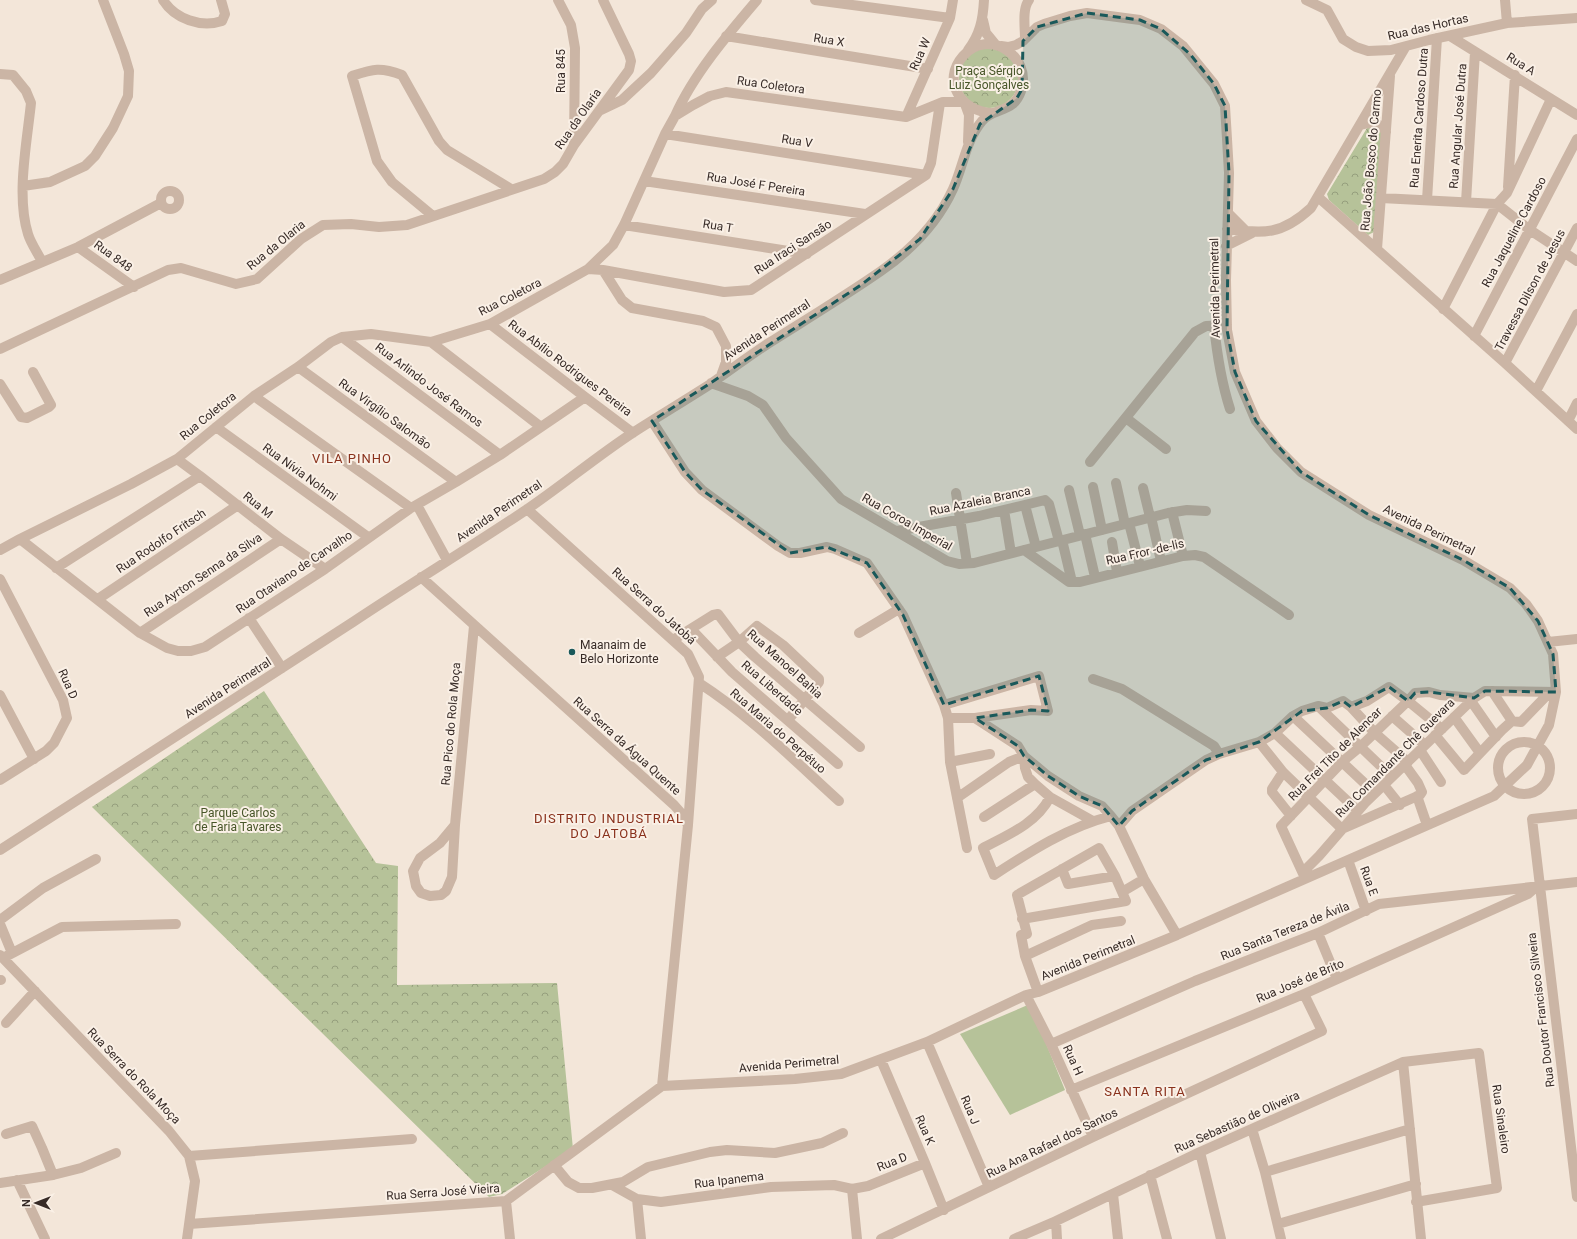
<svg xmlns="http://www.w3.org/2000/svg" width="1577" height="1239" viewBox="0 0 1577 1239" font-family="Roboto,sans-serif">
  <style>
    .grass { fill: #b6c299 }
    .park { fill: url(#park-crowns) }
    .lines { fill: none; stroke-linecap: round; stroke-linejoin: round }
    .minor { stroke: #cbb5a5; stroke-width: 10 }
    .marked { fill: #1a595a; fill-opacity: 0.2; stroke: #1a595a; stroke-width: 3; stroke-dasharray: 8 5; stroke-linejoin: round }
    .poi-dot { fill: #1a595a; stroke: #faf0e6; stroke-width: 1.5 }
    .labels { text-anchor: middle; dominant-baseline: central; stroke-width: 4; stroke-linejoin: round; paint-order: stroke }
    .street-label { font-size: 12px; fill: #372b27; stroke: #faf0e6 }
    .park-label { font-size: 12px; fill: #485629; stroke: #faf0e6 }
    .poi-label { font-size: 12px; fill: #372b27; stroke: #faf0e6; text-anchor: start }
    .neighbourhood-label { font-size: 13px; letter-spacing: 1px; fill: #89311c; stroke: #faf0e6 }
  </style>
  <defs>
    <pattern id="park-crowns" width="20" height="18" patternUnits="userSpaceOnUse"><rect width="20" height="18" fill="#b6c299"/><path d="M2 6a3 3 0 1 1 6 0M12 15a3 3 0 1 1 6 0" fill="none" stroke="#959e7d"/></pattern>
  </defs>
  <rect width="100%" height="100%" fill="#f3e6d9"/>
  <path class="grass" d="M1030,1004l35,86 -55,25 -50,-81z"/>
  <path class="park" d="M959 78a30 30 0 1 1 60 0a30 30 0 1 1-60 0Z
    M1375,126l7,7 -8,99 -6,3 -39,-35 -2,-6 40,-66z
    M264,691l112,172 22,3 -1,119 160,-2 16,166 -71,45 -13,3 -397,-390z"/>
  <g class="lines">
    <path class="minor" d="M163,0c12,19 38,28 59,21l3,-7 -4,-14
      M558,0l13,25 4,23 -1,97
      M815,0l135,18
      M1306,0l21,10 16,29 13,8 12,4 23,-1 38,-10 78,-17 70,-5
      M1505,0l2,23
      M983,20l3,13 9,11
      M726,36l202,33
      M1450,36l127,79
      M1025,39c0,-12 -3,-30 4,-39
      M968,50c12,-15 15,-31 16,-50
      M0,74l13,1 13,16 5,12c-4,39 -15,93 -3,131 3,10 10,19 14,28
      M965,104l4,11 -1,27
      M601,110l21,-10 29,-27 35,-40 16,-24 10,-9
      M675,116c18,-41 53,-82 82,-116
      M906,117l44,-99 3,-18
      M1360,125c10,-3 20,-4 26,7
      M665,134l261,41
      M644,181l221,33
      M23,186l27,-4 35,-16 10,-10 18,-28 15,-32 1,-25 -5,-17 -21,-54
      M1508,187l7,-112
      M161 200a9 9 0 1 1 18 0a9 9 0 1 1-18 0Z
      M1318,197l187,166 72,66
      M1381,198l116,6 33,26 47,31
      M1427,200l10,-162
      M1466,202l9,-150
      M1228,213l18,18
      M433,216l-41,-34 -15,-21 -25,-85c22,-7 28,-9 50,-1l37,66 8,9 64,39
      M624,225l183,29
      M1227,229c37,5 55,6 84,-21l95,-162
      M1226,246l26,-13
      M78,247l56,40
      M1377,249l13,-173
      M588,269l15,1 121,22 27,-2 175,-115 5,-12 9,-60
      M603,270l19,30 10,8 71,13 13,6 10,19v16l-5,14
      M0,280l78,-33 83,-44
      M1443,309l54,-105 10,-11 44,-94
      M490,324l95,73 48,36
      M1214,325c3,30 7,56 16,84
      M1474,336l103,-197
      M342,337l158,118
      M431,342l110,85
      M0,349l168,-79 13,-2 55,16 21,-5 44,-40 22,-14 28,-1 28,3 28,-2 137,-46 11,-7 8,-8 11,-19 55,-75 2,-9 -2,-7 -26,-54
      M1505,363l72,-135
      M298,367l158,115
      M711,383l37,13 15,9 23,33 55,61 106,62 12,3 15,-1 194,-50 19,-3 19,1
      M0,384l21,33 6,1 22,-11 2,-2 -18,-33
      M1536,391l41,-77
      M254,396l157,112
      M1126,418l40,31
      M652,421l33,51 17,18 76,56 12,7h10l27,-6 8,2 32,14 36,52 41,90 4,13 2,44 17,86
      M1568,421l9,-18
      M216,427l152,110
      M177,459l23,17 81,63 44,30
      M1090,462l105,-130 11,-6 21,-1
      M1116,483l9,41
      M1093,487l9,43
      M1143,488l7,29
      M1069,490l11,45
      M956,493l11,70
      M417,505l30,55
      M1025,505l11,42
      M527,509l161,145 11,23 -11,148
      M1004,510l7,43
      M1172,512l11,44
      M1151,517l10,44
      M1129,523l11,43
      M897,531l82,-15 66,-16 4,4 10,37
      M1085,534l10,43
      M20,539l120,94 27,15 11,3h13l14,-4 120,-78 86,-61 45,-26 44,-27 85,-58
      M1062,540l10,42
      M1112,542l5,30
      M0,550l20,-11 111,-55 46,-25 77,-63 44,-29 33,-25 11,-5 29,-3 60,8 59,-18 98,-55 25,-24 11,-20 41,-91 10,-18 18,-11 17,-9 16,-4 180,25 37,-15h20
      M1024,550l45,32h11l103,-26 12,-1 9,2 85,58
      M56,568l144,-92
      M421,577l253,228 8,9 6,11 -26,261
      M0,579l63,121 4,18 -13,25 -8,8 -46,29
      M98,599l140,-94
      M249,618l33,50
      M691,629l41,43 106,92
      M140,633l141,-94
      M859,633l40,-24
      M673,640l40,-25 5,-1 21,28 16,15 105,90
      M1548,642l29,-3
      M717,657l22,-15 18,-16 26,19 36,34v3l-31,38
      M1093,679l29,10 92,57 5,8 -13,6 -74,51 -13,15
      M699,683c50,32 96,78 140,118
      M1492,691l20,30
      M0,695l34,64
      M1471,701l25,36
      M944,705l95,-29 9,35 -17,-1 -56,8
      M1318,706l74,71
      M1351,707l24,26 33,29
      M1293,716l82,77
      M1392,716l33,29
      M1454,717l26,36
      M948,718h27l43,28 6,10 1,12 3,9 7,7 15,13 43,24
      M1275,733l83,78
      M1435,735l29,35 38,-40 10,-9 9,1 29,-30
      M1259,742l24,30 59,57 78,-34 2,-3 -4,-9 -13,-18
      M1498 768a26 26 0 1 1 52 0a26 26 0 1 1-52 0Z
      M1420,750l21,32
      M1219,754l40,-12 16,-9 18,-17 9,-5 16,-5 9,2 16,-7 8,6 16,-6 22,-14 19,14 7,-8 14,-1 11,3 34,3 11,-7 71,1
      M950,762l40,-8
      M1283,772l-11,17v3l19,24
      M1384,785l16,20
      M1417,796l10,29
      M1050,797c-13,26 -42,38 -67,51l11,27c37,-24 74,-48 117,-59
      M957,798l52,-36 15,-6 24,20 31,20 23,10 9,10 8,10 25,53 33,56
      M1577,814l-45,5 45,378
      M984,817l51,-33
      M455,825l-15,18 -20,15 -7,13 3,15 5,7 9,3 11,-1 5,-4 6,-14 3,-52 19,-199
      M0,850c118,-75 235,-152 353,-228 57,-38 116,-74 173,-112 37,-25 71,-54 108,-78 25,-16 50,-31 75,-47 20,-14 40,-29 60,-42 38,-24 76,-47 112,-72 30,-21 57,-49 72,-82 10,-22 13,-49 29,-68 12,-14 31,-7 39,-30 12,-35 -33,-64 -58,-35 -22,25 -2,55 28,57
      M1348,860l18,51
      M1062,869l6,15 47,-8
      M1303,872l16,-16 46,-53 109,-105
      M1305,878l-24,-52 62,-65 17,-14 48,-46 34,28
      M1122,892l22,-13
      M1022,919l104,-18 -11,-25 -16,-28 -82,47 10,39 -6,1 4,21
      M0,920l43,-32 53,-29
      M0,924l12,29
      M1318,933l19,46
      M0,955l169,176 20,25 6,25 -8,58
      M3,958l59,-31 114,-3
      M0,980h1
      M1038,992l-13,-36 67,-31 29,-4
      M1026,995l25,49 42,93
      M6,1023l29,-32
      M927,1042l62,145
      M1051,1044l144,-63 123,-48 61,-29 198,-22
      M881,1060l44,103 19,47
      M1403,1062l18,177
      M662,1086l133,-7 46,-5 86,-32 99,-47 12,-3 139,-57 317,-139 33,-31 22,-40 7,-33 -3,-38 -15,-33 -12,-17 -16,-16 -47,-28 -94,-45 -68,-43 -24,-24 -21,-27 -21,-49 -8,-42 -1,-50 3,-107 -2,-34 -2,-33 -11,-22 -31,-38 -22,-17 -21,-9 -53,-7 -17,3 -26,8 -7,3 -14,14 -7,4 -8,2 -7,-1
      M1071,1090l233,-96 224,-100 8,-7
      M1252,1129l13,43 16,67
      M6,1134l26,-8 10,22 11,27
      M1200,1152l21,87
      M189,1156l223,-17
      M554,1165l14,17 11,6h13l31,-6 25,-15 62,-15 17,-2 48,3 47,-10 21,-10
      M1265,1172l145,-43
      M1150,1175l17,64
      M17,1180l28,59
      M0,1183l53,-8 28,-7 35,-15
      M612,1185l25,14 24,3 110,-15 63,-2 18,4
      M1113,1194l5,45
      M637,1199l4,40
      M506,1201l4,38
      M1056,1221l1,18
      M189,1224l317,-23 156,-115
      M1278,1224l138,-40
      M857,1239l-5,-50 16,-3 57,-23
      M881,1239l212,-102 229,-106 -18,-37
      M1014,1239l42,-18 144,-69 203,-90 76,-9 18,135 -81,14"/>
  </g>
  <path class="marked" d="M1087,13l53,7 21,9 29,25 24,30 11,22 4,67 -2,157 8,42 21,49 45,51 68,43 94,45 47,28 28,33 15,33 3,38 -71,-1 -11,7 -45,-6 -14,1 -7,8 -19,-14 -38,20 -8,-6 -16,7 -25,3 -43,31 -53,18 -74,51 -13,15 -17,-20 -23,-10 -31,-20 -24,-20 -6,-10 -43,-28 56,-8 17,1 -9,-35 -95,29 -41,-90 -36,-52 -40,-16 -37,6 -88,-63 -17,-18 -33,-51 209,-136 59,-46 33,-50 27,-65 37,-26 5,-9 1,-48 14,-14z"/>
  <circle class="poi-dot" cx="572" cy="652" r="4"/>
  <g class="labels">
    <g class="street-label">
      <text transform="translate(1428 27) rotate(-13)">Rua das Hortas</text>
      <text transform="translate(829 40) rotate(9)">Rua X</text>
      <text transform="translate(920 54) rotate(-66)">Rua W</text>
      <text transform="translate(1521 64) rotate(32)">Rua A</text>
      <text transform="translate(561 71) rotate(-90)">Rua 845</text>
      <text transform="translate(771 85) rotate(8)">Rua Coletora</text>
      <text transform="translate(1419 118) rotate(-86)">Rua Enerita Cardoso Dutra</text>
      <text transform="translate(578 119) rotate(-55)">Rua da Olaria</text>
      <text transform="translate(1458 126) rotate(-86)">Rua Angular José Dutra</text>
      <text transform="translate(797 141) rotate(9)">Rua V</text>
      <text transform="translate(1371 160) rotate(-85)">Rua João Bosco do Carmo</text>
      <text transform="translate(756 184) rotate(9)">Rua José F Pereira</text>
      <text transform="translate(718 226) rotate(9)">Rua T</text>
      <text transform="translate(1514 232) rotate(-62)">Rua Jaqueline Cardoso</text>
      <text transform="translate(276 245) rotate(-39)">Rua da Olaria</text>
      <text transform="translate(793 247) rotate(-33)">Rua Iraci Sansão</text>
      <text transform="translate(113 256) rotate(36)">Rua 848</text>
      <text transform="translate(1215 288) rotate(-91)">Avenida Perimetral</text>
      <text transform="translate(1530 290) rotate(-62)">Travessa Dilson de Jesus</text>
      <text transform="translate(510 297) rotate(-27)">Rua Coletora</text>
      <text transform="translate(767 330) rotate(-33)">Avenida Perimetral</text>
      <text transform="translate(570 368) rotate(37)">Rua Abílio Rodrigues Pereira</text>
      <text transform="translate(429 385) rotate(37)">Rua Arlindo José Ramos</text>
      <text transform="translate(385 414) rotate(36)">Rua Virgílio Salomão</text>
      <text transform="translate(208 416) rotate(-39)">Rua Coletora</text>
      <text transform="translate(300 472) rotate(36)">Rua Nívia Nohmi</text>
      <text transform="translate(980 501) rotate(-12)">Rua Azaleia Branca</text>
      <text transform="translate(258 505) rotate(39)">Rua M</text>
      <text transform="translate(499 511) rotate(-34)">Avenida Perimetral</text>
      <text transform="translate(907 522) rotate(30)">Rua Coroa Imperial</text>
      <text transform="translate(1429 530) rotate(26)">Avenida Perimetral</text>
      <text transform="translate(161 541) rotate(-34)">Rua Rodolfo Fritsch</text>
      <text transform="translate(1145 552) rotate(-13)">Rua Fror -de-lis</text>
      <text transform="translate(294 572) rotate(-34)">Rua Otaviano de Carvalho</text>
      <text transform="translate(203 575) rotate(-34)">Rua Ayrton Senna da Silva</text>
      <text transform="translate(654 606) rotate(42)">Rua Serra do Jatobá</text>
      <text transform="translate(785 664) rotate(42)">Rua Manoel Bahia</text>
      <text transform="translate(68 684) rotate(66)">Rua D</text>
      <text transform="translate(228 688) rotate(-33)">Avenida Perimetral</text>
      <text transform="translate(772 688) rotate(41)">Rua Liberdade</text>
      <text transform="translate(451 724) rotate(-85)">Rua Pico do Rola Moça</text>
      <text transform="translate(778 731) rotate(41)">Rua Maria do Perpétuo</text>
      <text transform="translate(627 746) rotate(42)">Rua Serra da Água Quente</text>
      <text transform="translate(1335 754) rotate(-45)">Rua Frei Tito de Alencar</text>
      <text transform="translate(1395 758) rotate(-45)">Rua Comandante Chê Guevara</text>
      <text transform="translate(1369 881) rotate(70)">Rua E</text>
      <text transform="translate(1285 931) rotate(-22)">Rua Santa Tereza de Ávila</text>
      <text transform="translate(1088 958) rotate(-22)">Avenida Perimetral</text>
      <text transform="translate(1300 981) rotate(-23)">Rua José de Brito</text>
      <text transform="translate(1541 1010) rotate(-97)">Rua Doutor Francisco Silveira</text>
      <text transform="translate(1073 1060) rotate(66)">Rua H</text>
      <text transform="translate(789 1064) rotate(-5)">Avenida Perimetral</text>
      <text transform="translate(134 1076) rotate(46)">Rua Serra do Rola Moça</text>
      <text transform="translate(970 1110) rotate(67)">Rua J</text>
      <text transform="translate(1501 1119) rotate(82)">Rua Sinaleiro</text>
      <text transform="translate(1237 1122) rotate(-24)">Rua Sebastião de Oliveira</text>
      <text transform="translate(925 1130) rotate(66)">Rua K</text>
      <text transform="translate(1052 1143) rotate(-26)">Rua Ana Rafael dos Santos</text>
      <text transform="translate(892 1162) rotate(-22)">Rua D</text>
      <text transform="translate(729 1180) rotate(-7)">Rua Ipanema</text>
      <text transform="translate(443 1192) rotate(-4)">Rua Serra José Vieira</text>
    </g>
    <g class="park-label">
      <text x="989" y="71">Praça Sérgio<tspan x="989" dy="14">Luiz Gonçalves</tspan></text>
      <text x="238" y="813">Parque Carlos<tspan x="238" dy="14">de Faria Tavares</tspan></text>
    </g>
    <g class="poi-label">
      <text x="580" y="645">Maanaim de<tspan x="580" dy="14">Belo Horizonte</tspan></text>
    </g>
    <g class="neighbourhood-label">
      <text x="352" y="458">VILA PINHO</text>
      <text x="609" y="818">DISTRITO INDUSTRIAL<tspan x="609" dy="15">DO JATOBÁ</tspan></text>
      <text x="1145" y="1091">SANTA RITA</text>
    </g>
  </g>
  <g transform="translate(36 1203) rotate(270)" stroke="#faf0e6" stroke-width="3" paint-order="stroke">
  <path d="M0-3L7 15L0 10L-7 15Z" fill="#372b27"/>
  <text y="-6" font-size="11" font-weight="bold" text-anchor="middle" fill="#372b27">N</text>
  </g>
</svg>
